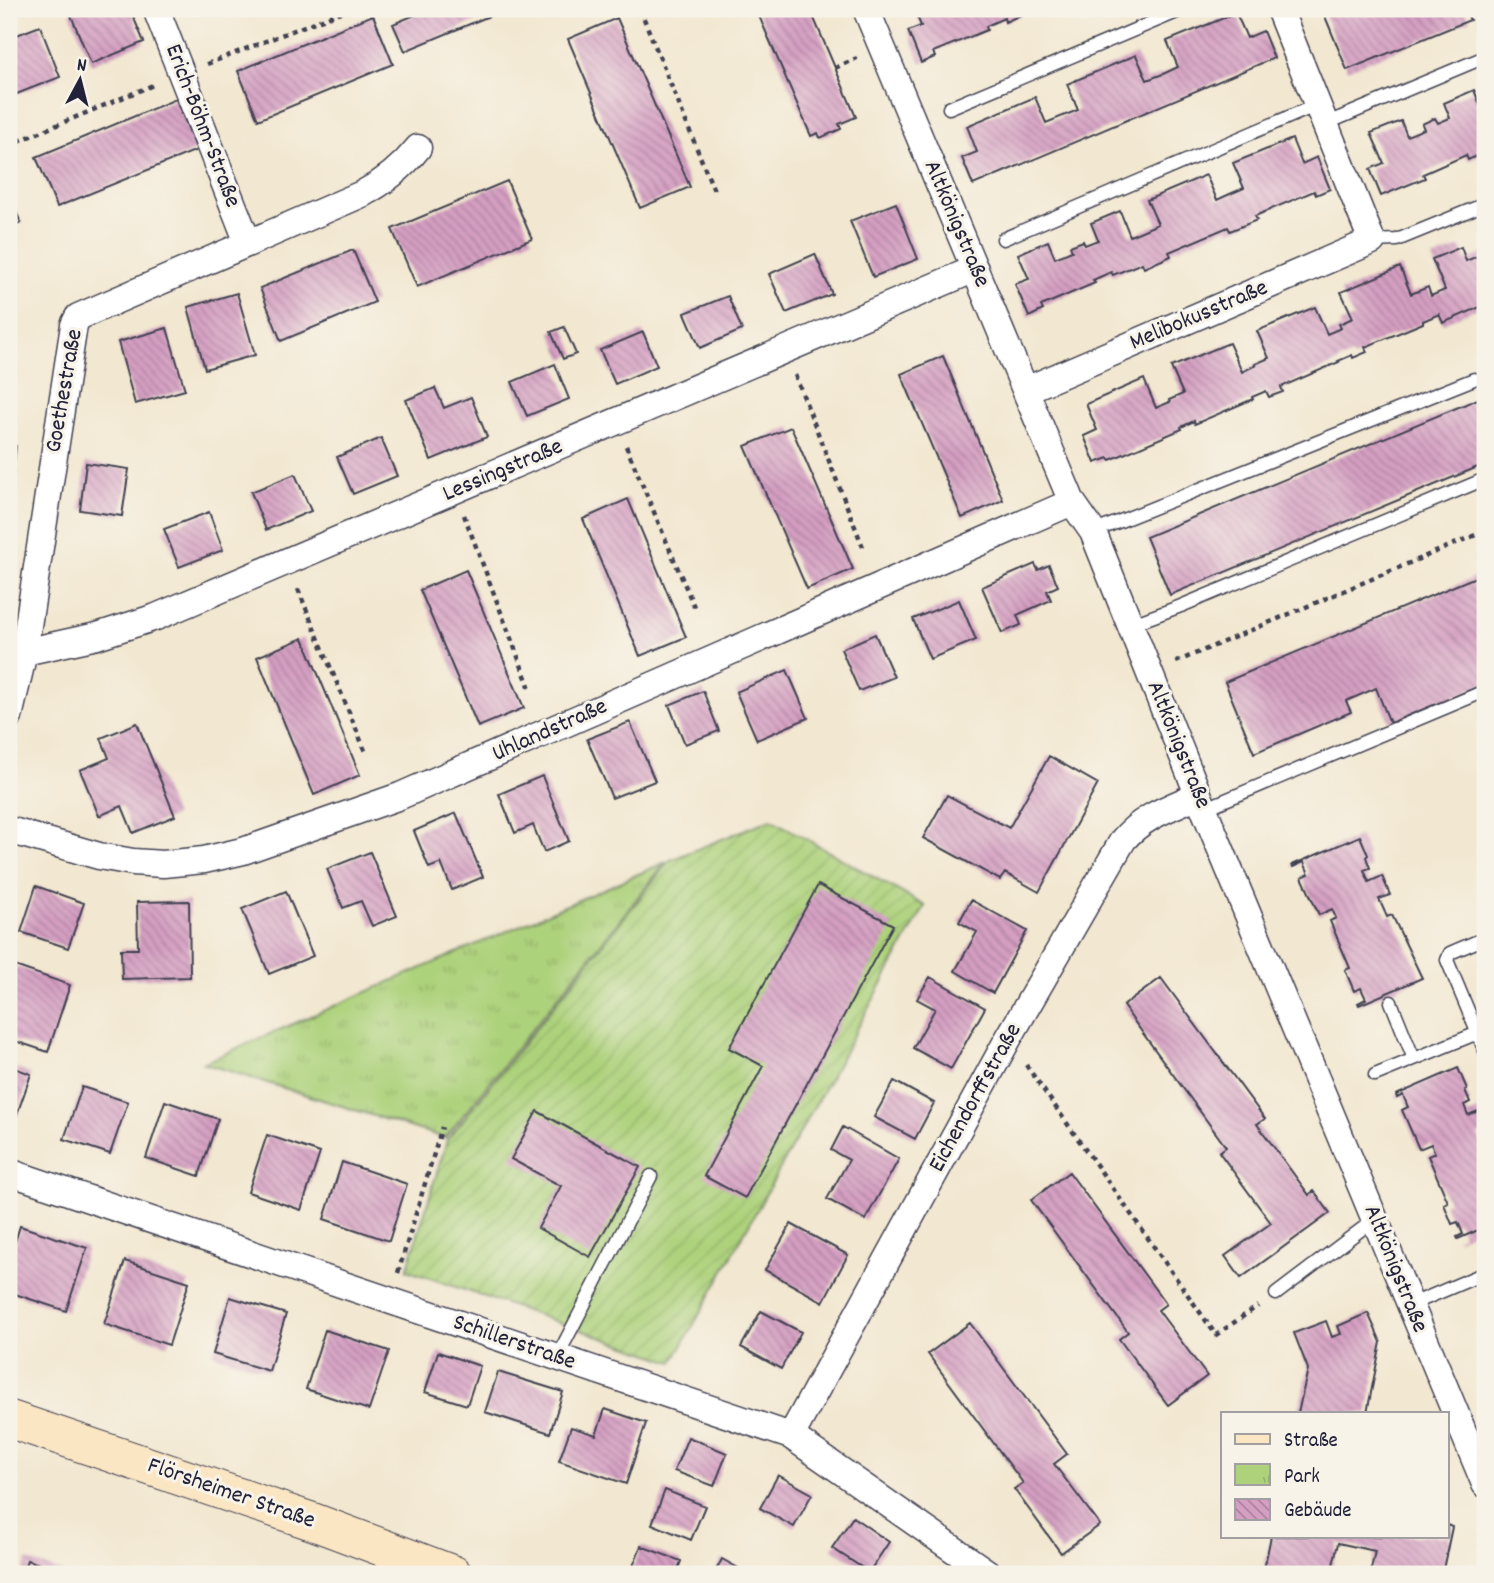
<svg xmlns="http://www.w3.org/2000/svg" width="1494" height="1583" viewBox="0 0 1494 1583" font-family="Dekko,sans-serif">
  <style>
    .park { fill: url(#park-tufts); stroke: #687a5b; stroke-width: 2 }
    .garden { fill: url(#garden-furrows); stroke: #687a5b; stroke-width: 2 }
    .building { fill: url(#building-back-hatch) }
    .lines { fill: none; stroke-linecap: round; stroke-linejoin: round }
    .service-casing { stroke: #414051; stroke-width: 15 }
    .minor-casing { stroke: #414051; stroke-width: 29 }
    .secondary-casing { stroke: #414051; stroke-width: 39 }
    .path { stroke: #414051; stroke-width: 4.5; stroke-dasharray: 5 5; stroke-linecap: butt }
    .service { stroke: #fff; stroke-width: 12 }
    .minor { stroke: #fff; stroke-width: 26 }
    .secondary { stroke: #fbe6c4; stroke-width: 37 }
    .labels { text-anchor: middle; dominant-baseline: central; stroke-width: 6; stroke-linejoin: round; paint-order: stroke }
    .street-label { font-size: 24px; fill: #22223b; stroke: #f7f3e8 }
  </style>
  <defs>
    <pattern id="park-tufts" width="24" height="20" patternUnits="userSpaceOnUse" patternTransform="scale(1.75)"><rect width="24" height="20" fill="#add27b"/><path d="M3 7l-1-3M5 7V3M7 7l1-3M15 17l-1-3M17 17v-4M19 17l1-3" fill="none" stroke="#95b46b"/></pattern>
    <pattern id="garden-furrows" width="10" height="10" patternUnits="userSpaceOnUse" patternTransform="scale(1.75)"><rect width="10" height="10" fill="#add27b"/><path d="M-1 1l2-2M0 10L10 0M9 11l2-2" fill="none" stroke="#95b46b"/></pattern>
    <pattern id="building-back-hatch" width="6" height="6" patternUnits="userSpaceOnUse" patternTransform="scale(1.75)"><rect width="6" height="6" fill="#d59fc2"/><path d="M-1 5l2 2M0 0l6 6M5-1l2 2" fill="none" stroke="#ac819f"/></pattern>
  </defs>
  <rect width="100%" height="100%" fill="#f7f3e8"/>
  <filter id="ink" filterUnits="userSpaceOnUse"><feTurbulence type="fractalNoise" baseFrequency=".0143" numOctaves="2"/><feDisplacementMap in="SourceGraphic" scale="14" xChannelSelector="R" yChannelSelector="G"/><feConvolveMatrix kernelMatrix="1 2 1 2 8 2 1 2 1" color-interpolation-filters="sRGB"/></filter>
  <filter id="wash" filterUnits="userSpaceOnUse"><feTurbulence type="fractalNoise" baseFrequency=".00686" numOctaves="4" result="noise"/><feDisplacementMap in="SourceGraphic" scale="28" xChannelSelector="R" yChannelSelector="G"/><feGaussianBlur stdDeviation="1.57" result="paint"/><feColorMatrix in="noise" values="0 0 0 0 0 0 0 0 0 0 0 0 0 0 0 0 0 1.4 0 .05"/><feComposite in="paint" operator="in"/></filter>
  <g filter="url(#wash)">
    <rect width="100%" height="100%" fill="#f2e7d0"/>
    <path class="park" d="M666,862l-221,276 -242,-75z"/>
    <path class="garden" d="M771,819l154,87 -252,456 -266,-92 40,-130 223,-280z"/>
    <g id="blocks">
      <path class="building" d="M81,9h49l14,33 -53,22 -21,-51z
        M429,9h77l-101,42 -12,-27z
        M756,9h54l46,108 -17,7 2,5 -21,9 -2,-5 -7,3z
        M914,9h135l-13,5 -2,-5 -29,13 -1,-4 -18,8 1,4 -54,22 2,5 -14,6 -13,-32 13,-5z
        M1322,9h143l5,11 -123,50z
        M1236,13l11,25 16,-7 11,27 -301,127 -11,-27 15,-6 -10,-26 68,-29 11,26 32,-13 -11,-26 69,-29 11,25 16,-6 15,-7 -11,-26z
        M373,15l20,49 -135,56 -20,-49z
        M617,18l73,169 -50,21 -72,-169z
        M40,26l20,51 -51,20v-59z
        M1474,90l11,27v35l-17,8 -2,-5 -43,19 2,4 -44,18 -11,-27 14,-6 -13,-30 30,-12 6,15 17,-7 -2,-5 13,-6 3,5 12,-5 -6,-15z
        M176,99l21,51 -140,57 -21,-50z
        M1292,139l10,25 15,-7 13,32 -14,6 -2,-4 -59,25 2,4 -27,11 -2,-4 -59,25 2,4 -27,12 -2,-5 -29,12 -2,-3 -18,8 2,3 -54,23 2,4 -14,7 -14,-33 14,-5 -11,-25 30,-13 7,17 17,-7 -2,-5 13,-5 2,4 13,-5 -7,-17 29,-12 10,25 28,-12 -11,-24 59,-25 11,25 13,-6 14,-6 -11,-25z
        M507,181l25,58 -115,48 -25,-58z
        M9,195l12,28 -12,5z
        M896,203l22,56 -45,18 -23,-56z
        M1461,247l5,14 19,-8v44l-2,2 2,6 -42,18 -4,-9 -16,7v2l-58,24 2,5 -14,6 -1,-3 -14,6 1,1 -58,25 2,5 -14,5 -3,-6 -14,6 1,2 -58,25 -1,-3 -13,6 1,2 -72,31 -1,-2 -14,5 -11,-27 13,-6 -11,-26 58,-25 12,29 14,-6 -1,-2 14,-6 -12,-27 58,-24 13,29 14,-7 -1,-1 14,-6 -12,-27 58,-24 12,27 14,-6 -2,-4 14,-6 -12,-26 59,-25 11,27 17,-7 3,9 14,-6 -13,-31z
        M353,250l22,52 -94,39 -21,-53z
        M815,254l17,40 -46,19 -17,-39z
        M237,293l18,62 -50,14 -17,-62z
        M728,296l14,34 -42,18 -15,-35z
        M564,327l12,27 -13,5 -12,-27z
        M167,328l18,62 -50,14 -17,-62z
        M9,330l7,1 -5,54h-2z
        M643,332l14,34 -42,18 -15,-34z
        M943,356l60,144 -41,18 -61,-144z
        M555,364l14,35 -42,17 -15,-34z
        M435,388l9,20 27,-11 16,40 -56,23 -25,-60z
        M1485,396v68l-315,131 -24,-58z
        M791,427l62,142 -46,20 -62,-143z
        M381,438l16,38 -44,18 -16,-37z
        M9,445l7,1 -4,40h-3z
        M86,463l43,6 -7,47 -42,-6z
        M295,474l16,37 -45,19 -15,-38z
        M628,499l58,138 -46,19 -57,-137z
        M209,512l14,38 -44,17 -15,-38z
        M1035,564l3,6 11,-5 9,21 -11,5 4,9 -34,15 4,10 -19,8 -20,-46z
        M466,570l58,138 -46,19 -58,-137z
        M1485,573v111l-95,39 -14,-35 -30,13 5,11 -97,41 -29,-71z
        M959,600l17,40 -46,19 -17,-40z
        M875,634l19,43 -35,14 -18,-42z
        M303,638l57,137 -46,20 -57,-138z
        M787,670l21,48 -51,22 -21,-48z
        M703,691l16,40 -34,13 -16,-39z
        M630,722l25,59 -43,17 -25,-59z
        M137,723l38,93 -42,17 -11,-27 -23,10 -19,-46 29,-12 -8,-20z
        M1049,756l49,28 -59,108 -34,-19 -5,7 -77,-42 24,-43 62,33z
        M542,776l27,65 -25,11 -11,-27 -18,8 -16,-39z
        M456,813l27,64 -31,13 -11,-27 -12,5 -15,-37z
        M1360,836l8,19 -2,2 4,11 -6,2 5,12 13,-6 8,19 -11,4 8,18 5,-2 30,63 -63,27 -1,-2 8,-4 -5,-11 -7,3 -9,-21 5,-2 -20,-47 6,-3 -4,-9 -13,6 -17,-38 7,-3 -5,-12 -11,5 -1,-2z
        M370,852l27,64 -25,10 -11,-25 -18,7 -16,-39z
        M818,885l75,40 -148,273 -41,-22 59,-110 -34,-18z
        M36,886l48,17 -16,45 -47,-16z
        M286,891l27,65 -44,18 -27,-65z
        M971,900l56,31 -34,62 -38,-22 22,-39 -18,-10z
        M189,901l1,76 -68,2 -1,-30h17l-1,-47z
        M9,964l61,21 -22,67 -39,-13z
        M930,977l55,31 -34,61 -38,-21 22,-39 -18,-10z
        M1161,978l104,141 -8,5 52,71 5,-4 16,22 -89,65 -16,-22 46,-33 -52,-71 7,-5 -103,-141z
        M9,1066l22,8 -17,49 -5,-2z
        M1458,1068l9,21 -2,1 5,12 -6,3 4,10 13,-5 4,9v13l-7,3 7,15v77l-27,12 -1,-2 6,-3 -5,-12 -6,2 -8,-20 4,-2 -20,-46 7,-3 -4,-9 -12,5 -17,-39 6,-3 -5,-12 -6,3 -1,-3z
        M894,1081l40,22 -19,36 -41,-22z
        M82,1087l46,15 -18,52 -46,-15z
        M165,1101l53,18 -19,57 -53,-18z
        M537,1111l103,56 -50,90 -52,-29 23,-42 -50,-27z
        M843,1127l56,32 -34,61 -38,-21 22,-39 -18,-10z
        M267,1135l53,18 -19,57 -53,-18z
        M342,1162l65,22 -18,57 -65,-22z
        M1069,1172l97,132 -8,6 49,66 -39,29 -49,-66 9,-7 -97,-132z
        M791,1224l57,31 -25,47 -58,-32z
        M20,1226l67,22 -21,63 -57,-19v-32z
        M125,1261l64,21 -20,63 -65,-21z
        M230,1297l56,17 -17,57 -56,-17z
        M761,1311l40,21 -20,37 -40,-22z
        M1368,1313l13,29 -14,71h-69l10,-44 -14,-36 32,-12 6,16 9,-3 -3,-8z
        M970,1323l97,131 -13,10 46,61 -39,28 -47,-64 9,-6 -95,-129z
        M325,1330l64,21 -20,59 -63,-21z
        M438,1352l42,14 -13,39 -42,-13z
        M498,1372l65,20 -13,41 -65,-21z
        M605,1409l41,14 -20,61 -67,-23 12,-34 25,8z
        M688,1437l39,16 -13,33 -40,-15z
        M778,1475l34,19 -18,33 -34,-19z
        M665,1490l40,16 -14,34 -39,-16z
        M853,1517l36,25 -20,30 -37,-24z
        M1447,1525l5,2 -10,47h-72l5,-23 -37,-8 -7,31h-68l8,-38h176z
        M641,1546l40,15 -5,13h-46z
        M722,1559l27,15h-35z
        M27,1560l41,14h-46z"/>
    </g>
  </g>
  <g filter="url(#ink)">
    <use href="#blocks" fill-opacity="0" stroke="#414051" stroke-width="2"/>
    <g class="lines">
      <defs>
        <path id="service" d="M949,108l235,-99
          M1325,124l160,-67
          M1003,239l314,-134
          M1372,241l25,-1 88,-36
          M1093,532l381,-153
          M1130,625l51,-19 304,-127
          M1204,809l281,-118
          M1485,938l-35,15 -3,7 38,91
          M1391,1002l23,57
          M1375,1075l110,-45
          M1276,1294l99,-75
          M1410,1305l75,-32
          M557,1357l94,-181"/>
        <path id="minor" d="M156,9l92,234
          M866,9l206,493 21,30 111,277 281,675
          M1026,390l346,-149 -93,-232
          M24,652l73,-16 59,-19 819,-348
          M9,717l15,-65 50,-327 4,-8 284,-123c23,-12 40,-26 56,-46
          M9,830l90,26 34,6 30,2 41,-4 39,-9 157,-55 672,-294
          M9,1172l782,264 198,138
          M791,1436l217,-397 115,-199c20,-24 47,-32 75,-45"/>
        <path id="secondary" d="M9,1419l305,103 139,52"/>
      </defs>
      <use href="#service" class="service-casing"/>
      <use href="#minor" class="minor-casing"/>
      <use href="#secondary" class="secondary-casing"/>
      <path class="path" d="M640,9l75,184
        M207,64l141,-55
        M835,68l22,-10
        M9,145l144,-60
        M795,375l68,172
        M626,446l69,163
        M464,515l67,176
        M298,589l68,164
        M1176,662l309,-131
        M1026,1065l190,270 42,-29
        M398,1273l44,-146"/>
      <use href="#service" class="service"/>
      <use href="#minor" class="minor"/>
      <use href="#secondary" class="secondary"/>
    </g>
  </g>
  <g class="labels">
    <g class="street-label">
      <text transform="translate(202 126) rotate(69)">Erich-Böhm-Straße</text>
      <text transform="translate(956 224) rotate(67)">Altkönigstraße</text>
      <text transform="translate(1199 316) rotate(-23)">Melibokusstraße</text>
      <text transform="translate(65 391) rotate(-80)">Goethestraße</text>
      <text transform="translate(503 471) rotate(-23)">Lessingstraße</text>
      <text transform="translate(550 731) rotate(-24)">Uhlandstraße</text>
      <text transform="translate(1178 745) rotate(68)">Altkönigstraße</text>
      <text transform="translate(976 1098) rotate(-61)">Eichendorffstraße</text>
      <text transform="translate(1395 1269) rotate(68)">Altkönigstraße</text>
      <text transform="translate(514 1343) rotate(19)">Schillerstraße</text>
      <text transform="translate(231 1494) rotate(19)">Flörsheimer Straße</text>
    </g>
  </g>
  <rect width="1494" height="1583" fill="none" stroke="#f7f3e8" stroke-width="35"/>
  <rect x="1221" y="1412" width="228" height="126" fill="#f7f3e8" stroke="#a29fa3" stroke-width="2"/>
  <rect x="1235" y="1434" width="35" height="10" fill="#fbe6c4" stroke="#a29fa3" stroke-width="2"/>
  <text x="1284" y="1446" font-size="21" fill="#22223b">Straße</text>
  <rect x="1235" y="1464" width="35" height="21" fill="url(#park-tufts)" stroke="#a29fa3" stroke-width="2"/>
  <text x="1284" y="1482" font-size="21" fill="#22223b">Park</text>
  <rect x="1235" y="1499" width="35" height="21" fill="url(#building-back-hatch)" stroke="#a29fa3" stroke-width="2"/>
  <text x="1284" y="1516" font-size="21" fill="#22223b">Gebäude</text>
  <g transform="translate(80 80) rotate(7)" stroke="#f7f3e8" stroke-width="5" paint-order="stroke">
  <path d="M0-5L12 26L0 18L-12 26Z" fill="#22223b"/>
  <text y="-10" font-size="19" font-weight="bold" text-anchor="middle" fill="#22223b">N</text>
  </g>
</svg>
